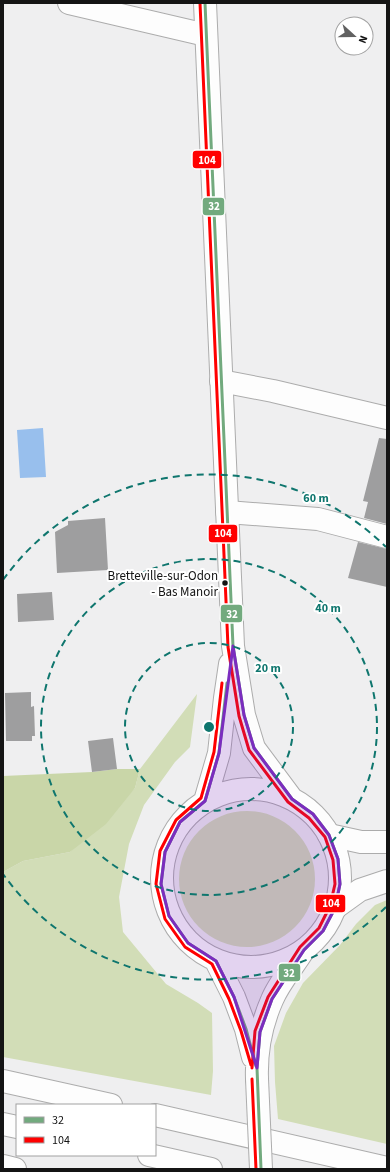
<svg xmlns="http://www.w3.org/2000/svg" width="390" height="1172" viewBox="0 0 390 1172" font-family="'Source Sans 3',sans-serif">
  <style>
    .green { fill: #d2ddb7 }
    .forest { fill: #c9d6a8 }
    .water { fill: #98bfed }
    .building { fill: #9e9e9f }
    .lines { fill: none; stroke-linecap: round; stroke-linejoin: round }
    .minor-casing { stroke: #acacac; stroke-width: 24 }
    .major-casing { stroke: #acacac; stroke-width: 24 }
    .highway-casing { stroke: #acacac; stroke-width: 24 }
    .minor { stroke: #fdfdfd; stroke-width: 22 }
    .major { stroke: #fdfdfd; stroke-width: 22 }
    .highway { stroke: #fdfdfd; stroke-width: 22 }
    .major-bridge-casing { stroke: #acacac; stroke-width: 24; stroke-linecap: butt }
    .major-bridge { stroke: #fdfdfd; stroke-width: 22 }
    .bus-1-casing { stroke: #fff; stroke-width: 6 }
    .bus-2-casing { stroke: #fff; stroke-width: 6 }
    .bus-1 { stroke: #72aa7e; stroke-width: 3 }
    .bus-2 { stroke: #f00; stroke-width: 3 }
    .marked { fill: #7b2cbf; fill-opacity: 0.2; stroke: #7b2cbf; stroke-width: 3; stroke-linejoin: round }
    .ring { fill: none; stroke: #0f766e; stroke-width: 2; stroke-dasharray: 7 5 }
    .bus-dot { fill: #141414; stroke: #fff; stroke-width: 1.5 }
    .labels { text-anchor: middle; dominant-baseline: central; stroke-width: 4; stroke-linejoin: round; paint-order: stroke }
    .bus-label { font-size: 13px; fill: #141414; stroke: #fff; text-anchor: end }
    .centre { fill: #0f766e; stroke: #fff; stroke-width: 2 }
    .ring-label { font-size: 12px; text-anchor: middle; font-weight: bold; fill: #0f766e; stroke: #fff; stroke-width: 4; stroke-linejoin: round; paint-order: stroke }
    .line-badge { stroke: #fff; stroke-width: 1.5 }
    .badge-label { font-size: 11px; text-anchor: middle; font-weight: bold; fill: #fff }
  </style>
  <rect width="100%" height="100%" fill="#efeff0"/>
  <path class="green" d="M197,694l-7,53 -15,15 -31,43 -15,39 -10,53 4,35 43,52 32,19 14,10 1,58 -2,24 -208,-38v-185l20,-11 47,-9 65,-64 5,-19z
    M179 879a68 68 0 1 1 136 0a68 68 0 1 1-136 0Z
    M387,900v244l-109,-25 -3,-37 -1,-36 12,-33 17,-30 37,-38 16,-21 19,-19z"/>
  <path class="forest" d="M117,769h23l-5,19 -29,36 -36,28 -47,9 -20,11v-96l89,-4z"/>
  <path class="water" d="M43,428l3,49 -26,1 -3,-48z"/>
  <path class="building" d="M379,438l8,1v85l-23,-6 4,-16 -5,-1z
    M105,518l3,52 -51,3 -2,-41 13,-7v-4z
    M358,542l29,7v38l-39,-9z
    M52,592l2,28 -36,2 -1,-28z
    M31,692v15l3,-1 1,30h-3v5h-26l-1,-48z
    M113,738l4,31 -25,3 -4,-31z"/>
  <g class="lines">
    <defs>
      <path id="minor" d="M69,3l137,32
        M221,381l52,10 114,27
        M227,512l91,7 69,18
        M329,835l32,7h26"/>
      <path id="major" d="M205,3l28,643 11,69 10,33 38,51
        M162 878a89 89 0 1 1 178 0a89 89 0 1 1-178 0Z
        M205,801l14,-48 6,-55 5,-34
        M216,961l18,36 12,32 7,28
        M257,1079c-1,-28 4,-54 15,-79 7,-17 21,-33 31,-49"/>
      <path id="highway" d="M335,908l25,-18 27,-9
        M3,1081l108,24
        M155,1115l232,53
        M3,1124l14,3
        M149,1155l62,14
        M3,1166l12,3"/>
    </defs>
    <use href="#minor" class="minor-casing"/>
    <use href="#major" class="major-casing"/>
    <use href="#highway" class="highway-casing"/>
    <use href="#minor" class="minor"/>
    <use href="#major" class="major"/>
    <use href="#highway" class="highway"/>
    <defs>
      <path id="major-bridge" d="M257,1079l4,90"/>
    </defs>
    <use href="#major-bridge" class="major-bridge-casing"/>
    <use href="#major-bridge" class="major-bridge"/>
    <defs>
      <path id="bus-1" d="M205,3l28,643 11,69 10,33 38,51 21,15 16,21 9,24 2,25 -5,24 -12,23 -19,19 -32,49 -12,33 -3,36 4,101
        M205,801l14,-48 8,-70
        M205,801l-25,21 -15,30 -4,32 8,32 19,27 28,18 18,36 12,32 10,37"/>
      <path id="bus-2" d="M200,3l28,644 11,69 10,34 39,52 21,16 16,19 8,23 2,24 -5,22 -11,22 -19,19 -32,50 -13,34 -3,37
        M222,683l-8,69 -13,46 -25,22 -16,31 -4,33 9,35 20,28 27,17 17,35 12,32 10,34
        M252,1079l4,90"/>
    </defs>
    <use href="#bus-1" class="bus-1-casing"/>
    <use href="#bus-2" class="bus-2-casing"/>
    <use href="#bus-1" class="bus-1"/>
    <use href="#bus-2" class="bus-2"/>
  </g>
  <path class="marked" d="M233,646l11,69 10,33 38,51 21,15 16,21 9,24 2,25 -5,24 -12,23 -19,19 -32,49 -12,33 -3,36 -23,-71 -18,-36 -28,-18 -19,-27 -8,-32 4,-32 15,-30 25,-21 14,-48z"/>
  <g class="ring">
    <circle cx="209" cy="727" r="84"/>
    <circle cx="209" cy="727" r="168"/>
    <path d="M386 907A253 253 0 0 1 3 874M3 580A253 253 0 0 1 386 547"/>
  </g>
  <circle class="bus-dot" cx="225" cy="583" r="3.5"/>
  <g class="labels">
    <g class="bus-label">
      <text x="218" y="576">Bretteville-sur-Odon<tspan x="218" dy="16">- Bas Manoir</tspan></text>
    </g>
  </g>
  <circle cx="209" cy="727" r="6" class="centre"/>
  <g class="ring-label">
    <text x="316" y="502">60 m</text>
    <text x="328" y="612">40 m</text>
    <text x="268" y="672">20 m</text>
  </g>
  <g class="line-badge">
    <rect x="192" y="150" width="30" height="19" rx="4" fill="#f00"/>
    <rect x="202" y="197" width="23" height="19" rx="4" fill="#72aa7e"/>
    <rect x="208" y="524" width="30" height="19" rx="4" fill="#f00"/>
    <rect x="220" y="604" width="23" height="19" rx="4" fill="#72aa7e"/>
    <rect x="315" y="894" width="31" height="19" rx="4" fill="#f00"/>
    <rect x="278" y="963" width="23" height="19" rx="4" fill="#72aa7e"/>
  </g>
  <g class="badge-label">
    <text x="207" y="164">104</text>
    <text x="214" y="210">32</text>
    <text x="223" y="537">104</text>
    <text x="232" y="618">32</text>
    <text x="331" y="907">104</text>
    <text x="289" y="977">32</text>
  </g>
  <rect width="390" height="1172" fill="none" stroke="#141414" stroke-width="8"/>
  <rect x="16" y="1104" width="140" height="52" fill="#ffffff" stroke="#a1a1a1"/>
  <rect x="24" y="1117" width="20" height="6" fill="#72aa7e" stroke="#a1a1a1"/>
  <text x="52" y="1124" font-size="12" fill="#141414">32</text>
  <rect x="24" y="1137" width="20" height="6" fill="#ff0000" stroke="#a1a1a1"/>
  <text x="52" y="1144" font-size="12" fill="#141414">104</text>
  <g transform="translate(354 36) rotate(111)"><circle r="19" fill="#ffffff" stroke="#a1a1a1"/>
  <path d="M0-3L7 15L0 10L-7 15Z" fill="#616161"/>
  <text y="-6" font-size="11" font-weight="bold" text-anchor="middle" fill="#141414">N</text>
  </g>
</svg>
